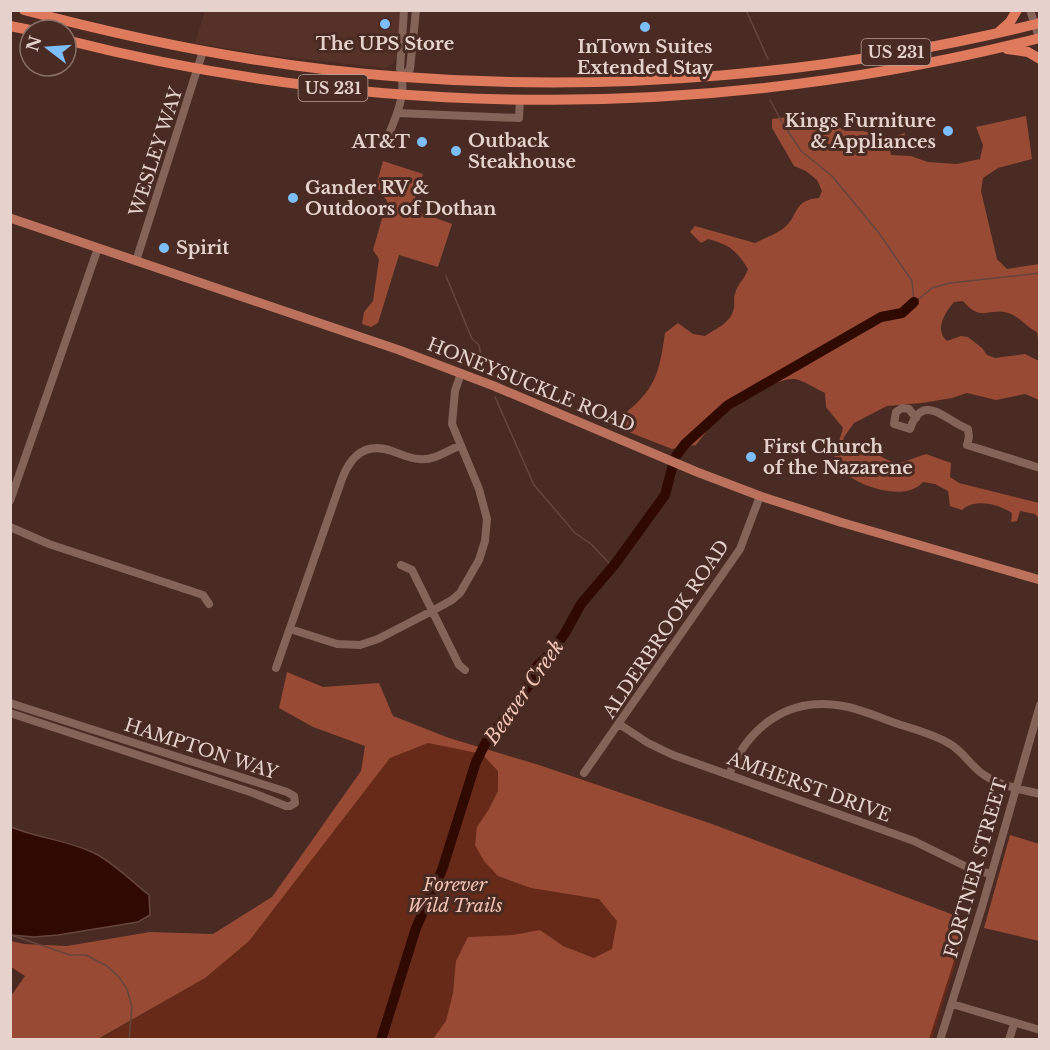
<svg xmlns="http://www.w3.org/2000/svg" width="1050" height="1050" viewBox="0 0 1050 1050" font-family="'Libre Baskerville',serif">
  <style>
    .built { fill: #563127 }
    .green { fill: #672a19 }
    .forest { fill: #984a34 }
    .water { fill: #300901; stroke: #66453e; stroke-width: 1.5 }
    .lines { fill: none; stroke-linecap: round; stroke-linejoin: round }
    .stream { stroke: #66453e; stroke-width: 1.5 }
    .river { stroke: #300901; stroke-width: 10 }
    .minor { stroke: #846359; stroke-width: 8 }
    .major { stroke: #bb715b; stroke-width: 9 }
    .highway { stroke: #df7a5d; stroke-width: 10 }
    .poi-dot { fill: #7cbef9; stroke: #492b23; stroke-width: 2 }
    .labels { text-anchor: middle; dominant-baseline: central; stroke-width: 6; stroke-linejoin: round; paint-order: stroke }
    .shield { fill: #492b23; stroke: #b6a099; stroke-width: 1.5 }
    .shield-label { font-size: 16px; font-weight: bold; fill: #e5d2cc }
    .poi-label { font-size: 18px; font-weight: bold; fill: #e5d2cc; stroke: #492b23; text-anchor: start }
    .street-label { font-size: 18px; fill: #e5d2cc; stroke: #492b23 }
    .park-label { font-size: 18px; font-style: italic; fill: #f1c3b5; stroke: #492b23 }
    .water-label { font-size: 20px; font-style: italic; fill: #f2c4b6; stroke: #492b23 }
  </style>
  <rect width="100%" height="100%" fill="#492b23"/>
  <path class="built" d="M205,11h197l-5,44 -4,9 -9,4 -124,-14 -65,-11z"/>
  <path class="green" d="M398,725l312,101 257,100 -35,113 -834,1 87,-51 102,-105z"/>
  <path class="forest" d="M803,115l1,5 4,3h26l11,8h18l25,7 17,-5 -2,10 -13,7 1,5 20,1 17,6 29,2 23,-5 3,-14 -7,-18 50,-11 6,43 -34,9 -15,10 -2,13 16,68 10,10 32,-5v81l-2,-13c-9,-4 -16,-13 -24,-17 -22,-11 -30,10 -50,-14l-9,1c-9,10 -20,28 -7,39l14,-5 7,1 14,11 5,7 8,3 30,-4 14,7v39l-14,-6 -29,6 -29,-7 -15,5 -30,5 -35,3 -33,17 -10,14 -2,9 6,5 32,5 10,5 10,2 26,-9 25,9 -1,14 9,6 80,20v16l-4,-5 -15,-3 -3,10 -6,1 1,-9c-14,-9 -37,-15 -50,-3l-12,-4 -2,-15 -13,-7 -12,-2c-20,23 -75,1 -90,-20l10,-34 -17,-21 -1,-14c-9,-4 -20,-12 -30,-14 -22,-2 -69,32 -84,47 -6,6 -10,13 -15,19l-24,4 -61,-24c40,-32 47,-40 54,-92l13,-10 15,11 12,2c12,-8 26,-13 29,-28 1,-5 -1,-10 1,-14 2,-10 10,-15 13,-25 -12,-19 -18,-24 -40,-30l-7,4 -11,-11 5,-6 60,17c9,-5 22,-9 30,-16 14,-12 8,-27 34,-29l3,-7 -5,-11 -11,-9 -12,-5 -22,-38v-9z
    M383,161l40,13 -8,25 2,12 35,13 -14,43 -39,-12 -21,68 -7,4 -9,-3 2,-12 9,-11 6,-42 -6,-9 14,-49 -11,-15z
    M287,672l36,15 56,-4 14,33 56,22 90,27 173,59 255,96 -38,119h-496l13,-18 7,-28 3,-32 12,-24 45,-2 27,-5 23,16 31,12 18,-9 5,-28 -18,-22 -68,-11 -33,-12 -14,-15 -9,-16 2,-18 12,-18 9,-18v-20l-16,-17 -54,-11 -38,15 -141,183 -44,37 -107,61 -84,1 -3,-3v-41l14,-20 -14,-9v-26l13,3 43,2 83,-14 63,2 59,-37 89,-126 4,-25 -52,-19 -34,-19z
    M1010,835l29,9v97l-55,-13z"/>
  <path class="water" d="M11,827c26,11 55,13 81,25 17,7 42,31 57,43l1,20 -12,7 -80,13 -24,2 -23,-2z"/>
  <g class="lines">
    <path class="stream" d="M746,10l22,49
      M770,100l12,22 19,29 31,25 47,57 33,48 2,21
      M446,276l26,63 7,6 3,15
      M915,302l17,-14 18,-5 90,-10
      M484,370l3,7
      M495,397l39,88 41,48 16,11 21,22
      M11,935l59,20h16l21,11 12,11 8,12 5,18 -3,33"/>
    <path class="river" d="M676,456l9,-12 43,-39 153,-88 21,-4 12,-11
      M381,1040l35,-112 26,-58 34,-108 9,-18 47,-63 5,-15 12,-11 16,-22 16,-29 34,-40 50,-69 7,-27"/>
    <path class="minor" d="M1030,10l10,30
      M403,77l7,-8 6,-59
      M397,113l122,5 1,-18
      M386,141c9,-22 22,-47 14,-72l4,-59
      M136,261l67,-210
      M916,418l-7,-9 -7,-1 -6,4 -2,12 16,5c13,-39 37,-7 58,0l1,8 -2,8 73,23
      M10,501l88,-253
      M10,527l39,17 154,51 6,9
      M401,565l11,5 47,95 6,5
      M290,629l47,15 23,1 18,-6 54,-28 20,-11 8,-7 19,-33 6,-19 2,-22 -8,-30 -27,-65 3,-33 6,-18
      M276,668l66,-189c9,-24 24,-37 50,-28 9,3 18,8 27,8 14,2 28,-8 40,-13
      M10,703l277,89 7,4 1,7 -5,3h-4l-33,-13 -243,-80
      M619,724l29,19 25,12 241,86 57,28 20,5
      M584,773l156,-224 20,-53
      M729,775c19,-49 60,-79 114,-69 18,3 35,11 52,17 18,6 39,11 55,21 12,7 19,19 30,28 16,13 40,17 60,22
      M952,1004l88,26
      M940,1040l42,-133 58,-202
      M1009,1040l5,-16"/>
    <path class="major" d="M10,218l389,132 95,36 203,86 63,24 80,26 200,58"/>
    <path class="highway" d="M24,10c124,33 252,58 380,67 212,16 430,-3 636,-54
      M10,26l20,4
      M1000,31l10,-9 7,-12
      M66,40c319,81 655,79 974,-2
      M1007,49l21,3 12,7"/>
  </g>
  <g class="poi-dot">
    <circle cx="385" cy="24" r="6"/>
    <circle cx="645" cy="27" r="6"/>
    <circle cx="948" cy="131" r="6"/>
    <circle cx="422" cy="142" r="6"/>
    <circle cx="456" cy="151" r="6"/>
    <circle cx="293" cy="198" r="6"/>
    <circle cx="164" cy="248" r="6"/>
    <circle cx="751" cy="457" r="6"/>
  </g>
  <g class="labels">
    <g class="shield">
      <rect x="861.5" y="39" width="69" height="26" rx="4.5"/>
      <rect x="298.5" y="75" width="69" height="26" rx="4.5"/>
    </g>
    <g class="shield-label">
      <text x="896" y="52">US 231</text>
      <text x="333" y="88">US 231</text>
    </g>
    <g class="poi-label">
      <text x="385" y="44" text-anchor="middle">The UPS Store</text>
      <text x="645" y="47" text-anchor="middle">InTown Suites<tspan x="645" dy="21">Extended Stay</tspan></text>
      <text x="936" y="121" text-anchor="end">Kings Furniture<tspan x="936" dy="21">&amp; Appliances</tspan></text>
      <text x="468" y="141">Outback<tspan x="468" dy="21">Steakhouse</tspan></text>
      <text x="410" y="142" text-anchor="end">AT&amp;T</text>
      <text x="305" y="188">Gander RV &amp;<tspan x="305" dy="21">Outdoors of Dothan</tspan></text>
      <text x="176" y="248">Spirit</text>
      <text x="763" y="447">First Church<tspan x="763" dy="21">of the Nazarene</tspan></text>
    </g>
    <g class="street-label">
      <text transform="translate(156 152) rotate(-72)">WESLEY WAY</text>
      <text transform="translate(531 385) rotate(22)">HONEYSUCKLE ROAD</text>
      <text transform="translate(666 629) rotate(-56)">ALDERBROOK ROAD</text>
      <text transform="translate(201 749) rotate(18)">HAMPTON WAY</text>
      <text transform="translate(809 787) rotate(20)">AMHERST DRIVE</text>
      <text transform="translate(976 868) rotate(-74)">FORTNER STREET</text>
    </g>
    <g class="park-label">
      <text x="455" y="885">Forever<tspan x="455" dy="21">Wild Trails</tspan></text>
    </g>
    <g class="water-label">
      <text transform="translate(524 692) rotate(-55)">Beaver Creek</text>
    </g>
  </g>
  <rect width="1050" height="1050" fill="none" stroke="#e5d2cc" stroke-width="24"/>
  <g transform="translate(48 48) rotate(287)"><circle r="28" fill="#492b23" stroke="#876e67" stroke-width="1.5"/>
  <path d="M0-4.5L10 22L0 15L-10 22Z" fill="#7cbef9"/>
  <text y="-9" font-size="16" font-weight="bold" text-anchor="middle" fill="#e5d2cc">N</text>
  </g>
</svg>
